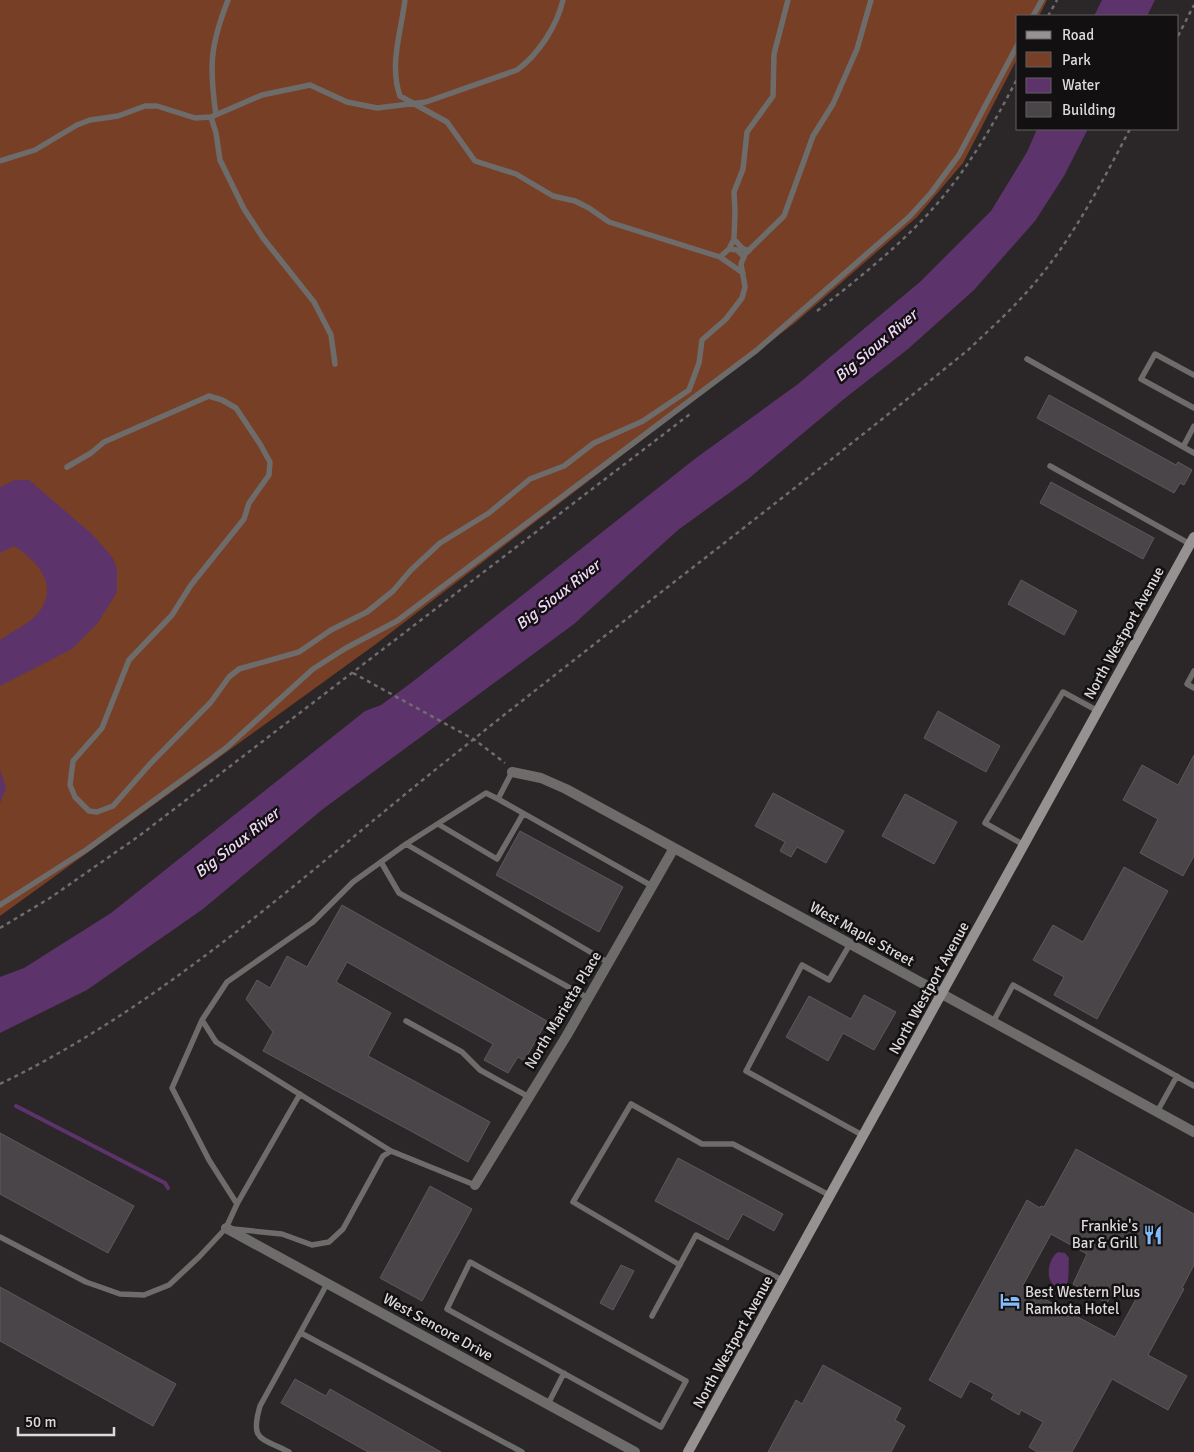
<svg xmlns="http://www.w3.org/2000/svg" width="1194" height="1452" viewBox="0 0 1194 1452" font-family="Signika,sans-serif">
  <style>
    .green { fill: #763f26 }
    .water { fill: #5d336b }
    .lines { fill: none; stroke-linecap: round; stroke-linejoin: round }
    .stream { stroke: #5d336b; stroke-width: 4 }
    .building { fill: #4a4548; stroke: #5d585b; fill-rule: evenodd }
    .path { stroke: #706c6d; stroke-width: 2.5; stroke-dasharray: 4 4; stroke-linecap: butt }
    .service { stroke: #6e6c6b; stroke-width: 5.5 }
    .minor { stroke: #6e6c6b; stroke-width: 10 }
    .tertiary { stroke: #6e6c6b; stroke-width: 10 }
    .secondary { stroke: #969292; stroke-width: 10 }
    .labels { text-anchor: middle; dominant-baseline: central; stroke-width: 5; stroke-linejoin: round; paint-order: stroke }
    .street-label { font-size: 15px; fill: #dddadb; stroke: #121010 }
    .poi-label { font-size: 15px; fill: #dddadb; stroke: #121010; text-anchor: end }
    .water-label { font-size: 16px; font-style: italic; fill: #f1d7f9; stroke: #121010 }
  </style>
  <rect width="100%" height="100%" fill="#2b2627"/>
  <path class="green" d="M0,0h1047l-8,16h-21v41l-55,106 -46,54 -121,105 -420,322 -376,272z"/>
  <path class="water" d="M1102,0h53l-8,16h-53z
    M1037,129h51l-24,47 -29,45 -61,69 -66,59 -64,50 -97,81 -69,50 -104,94 -251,185 -120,100 -116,81 -87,43v-56l24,-9 87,-55 254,-202 16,-6 30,-22 285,-225 102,-74 123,-103 70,-70 36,-59z
    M15,480h14l64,55 19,22 5,11v24l-20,32 -25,25 -72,37v-46c12,-9 30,-16 39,-28 20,-27 -1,-51 -25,-66l-14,7v-66z
    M0,770l6,18 -6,15z
    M1058,1252l7,1 4,5c-1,11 1,22 -4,31l-12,-4c-8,-9 -4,-27 5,-33z"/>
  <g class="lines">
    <path class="stream" d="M16,1106l149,77 3,5"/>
  </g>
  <path class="building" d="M1049,395l127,70 2,-3 14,8 -8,15 -4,-2 -6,10 -137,-75z
    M1051,482l103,56 -11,21 -103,-56z
    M1021,580l56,31 -13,24 -56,-31z
    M938,711l62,35 -14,26 -62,-34z
    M1194,755v101l-11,20 -43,-23 18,-34 -35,-19 19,-35 36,20z
    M773,793l71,38 -18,32 -29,-16 -6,10 -11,-6 5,-9 -30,-16z
    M905,794l52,28 -23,42 -52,-28z
    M520,831l103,56 -24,45 -103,-57z
    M1124,867l44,24 -71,128 -43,-24 10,-18 -31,-17 20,-35 30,17z
    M342,905l205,116 -23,40 -6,-4 -10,16 -24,-13 9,-16 -146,-82 -11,20 55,31 -23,43 122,66 -22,40 -205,-111 10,-19 -27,-33 11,-19 13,8 17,-32 20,11z
    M864,995l32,17 -22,38 -31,-17 -15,28 -42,-24 23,-41 42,23z
    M0,1133l134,73 -26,47 -108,-59z
    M1076,1149l118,65v51l-12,23 2,1 -36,66 39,21 -19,34 -56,-31 -40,73h-35l-8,-5 14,-25 -22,-12 -2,5 -28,-16 3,-5 -24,-13 -9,17 -32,-18 98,-180 13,8 1,-2 3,1zM1051,1234l36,20 -14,30 34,19 8,-15 21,11 -21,38 -93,-50z
    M678,1158l105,56 -9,17 -31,-17 -15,26 -73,-39z
    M430,1186l42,23 -50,92 -42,-23z
    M621,1265l13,6 -21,39 -13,-7z
    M0,1287l176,97 -23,42 -153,-85z
    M823,1365l78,43 -6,12 10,6 -14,26h-123l28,-52 6,4z
    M295,1379l31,17 4,-7 111,63h-73l-87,-49z"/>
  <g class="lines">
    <path class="path" d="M1048,16l9,-16
      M1178,36l16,-31
      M817,311c42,-33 84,-66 119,-106 33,-38 59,-83 82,-128
      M353,673l122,67 30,23
      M0,928l50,-30 89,-62 551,-422
      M0,1084c161,-78 293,-199 430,-310 178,-143 361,-280 538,-424 19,-18 39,-36 57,-56 44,-48 75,-108 105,-165"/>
    <path class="service" d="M405,0c-4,32 -16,65 -5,96l47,26 28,39 41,13 37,22 22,5 14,7 20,14 111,35 23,16
      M1033,16l9,-16
      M216,115c-7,-49 -6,-69 12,-115
      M211,117l5,16 4,27 24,49 19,29 51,64 17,33 4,29
      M0,161l35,-11 42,-25 13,-5 28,-4 27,-10h12l38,12 16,-1 51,-22 48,-10 37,17 30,6 49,-6 91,-32c21,-15 40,-44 46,-70
      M734,239l8,9 7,3
      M729,249l8,1 7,7
      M720,257l9,-8 5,-10 1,-27 -1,-20 9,-23 4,-37 26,-36 1,-42 14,-54
      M1027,359l167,94
      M1194,375l-39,-21 -14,25 53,29
      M1183,447l11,-21
      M1050,466l140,78
      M67,467l24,-14 13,-11 105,-46 13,4 14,8 24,36 10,18 -1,13 -20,28 -5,16 -53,66 -19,30 -43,45 -27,68 -29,33 -3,24 5,12 14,14 8,1 16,-6 37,-42 61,-62 18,-25 10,-8 60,-17 32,-22 36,-18 26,-21 18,-21 29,-27 49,-30 41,-34 34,-13 30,-23 49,-22 46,-31 10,-27 3,-23 24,-21 16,-21 3,-11 -4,-23 4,-10 39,-38 29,-80 20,-32 24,-55 14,-49
      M1194,671l-7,13 7,4
      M498,799l154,87
      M438,824l59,35 26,-45
      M406,844l80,-51 12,6 14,-27
      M1024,845l-39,-22 78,-131 35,19
      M381,862l18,31 189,105
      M0,905l86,-55 140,-102 87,-79 33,-21 51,-27 360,-271 152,-133 22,-24 28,-38 59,-111
      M850,944l-21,36 -27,-15 -56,106 118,65
      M406,1021l56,31 18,18 49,27
      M993,1022l20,-37 181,101
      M1157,1112l20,-36
      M391,1151l-175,-109 -14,-22 25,-38 86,-60 40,-40 53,-38 203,119
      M237,1204l63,-110
      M233,1229l49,5 30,11 17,-3 14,-13 40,-73 8,-5 84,34
      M0,1237l86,45 34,12 24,1 25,-10 30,-28 27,-29 11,-24 -28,-44 -37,-72 30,-68
      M470,1262l216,119 -25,46 -214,-118z
      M680,1265l-107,-63 58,-98 71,40h31l98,52
      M652,1316l44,-81 88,46
      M301,1333l221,119
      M548,1404l16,-31
      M289,1452c-29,-15 -39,-11 -29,-46l67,-122"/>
    <path class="minor" d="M512,772l29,6 25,11 376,205
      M475,1185l92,-150 107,-187
      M226,1228l409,224"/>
    <path class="tertiary" d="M942,994l252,138"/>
    <path class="secondary" d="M688,1452l506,-915"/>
  </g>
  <defs>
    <symbol id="restaurant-bare" viewBox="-9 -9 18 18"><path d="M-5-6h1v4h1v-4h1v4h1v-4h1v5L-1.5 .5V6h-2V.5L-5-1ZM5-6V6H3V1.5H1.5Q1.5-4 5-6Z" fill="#84bcfb" stroke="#121010" stroke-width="2.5" paint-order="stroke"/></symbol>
    <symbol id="hotel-bare" viewBox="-9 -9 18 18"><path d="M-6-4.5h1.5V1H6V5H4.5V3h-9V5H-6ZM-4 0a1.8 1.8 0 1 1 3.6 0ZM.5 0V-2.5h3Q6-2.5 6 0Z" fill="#84bcfb" stroke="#121010" stroke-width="2.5" paint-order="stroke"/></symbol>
  </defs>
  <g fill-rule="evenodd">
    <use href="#restaurant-bare" x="1139" y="1221" width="28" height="28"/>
    <use href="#hotel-bare" x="996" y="1287" width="28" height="28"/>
  </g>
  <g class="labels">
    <g class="street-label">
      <text transform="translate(1124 633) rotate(-61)">North Westport Avenue</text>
      <text transform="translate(862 934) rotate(29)">West Maple Street</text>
      <text transform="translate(929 988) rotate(-61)">North Westport Avenue</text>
      <text transform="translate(563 1010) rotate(-59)">North Marietta Place</text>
      <text transform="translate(438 1327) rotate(29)">West Sencore Drive</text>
      <text transform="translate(733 1342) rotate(-61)">North Westport Avenue</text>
    </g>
    <g class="poi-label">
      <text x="1138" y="1226">Frankie's<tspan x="1138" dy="17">Bar &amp; Grill</tspan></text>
      <text x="1025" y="1292" text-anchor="start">Best Western Plus<tspan x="1025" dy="17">Ramkota Hotel</tspan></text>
    </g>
    <g class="water-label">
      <text transform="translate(876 346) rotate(-40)">Big Sioux River</text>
      <text transform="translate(558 595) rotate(-38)">Big Sioux River</text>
      <text transform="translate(237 843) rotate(-38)">Big Sioux River</text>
    </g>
  </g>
  <rect x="1016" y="15" width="162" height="115" fill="#121010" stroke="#636161"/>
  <rect x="1026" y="31" width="25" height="8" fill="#969292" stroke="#636161"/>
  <text x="1062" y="40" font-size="15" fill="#dddadb">Road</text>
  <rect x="1026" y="52" width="25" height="15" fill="#763f26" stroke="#636161"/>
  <text x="1062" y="65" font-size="15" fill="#dddadb">Park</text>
  <rect x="1026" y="78" width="25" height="15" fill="#5d336b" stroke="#636161"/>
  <text x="1062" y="90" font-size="15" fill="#dddadb">Water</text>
  <rect x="1026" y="102" width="25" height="15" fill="#4a4548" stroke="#636161"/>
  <text x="1062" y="115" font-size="15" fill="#dddadb">Building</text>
  <path d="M18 1427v8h96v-8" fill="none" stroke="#dddadb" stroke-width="2.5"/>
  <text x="25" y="1427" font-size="15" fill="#dddadb" stroke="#121010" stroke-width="4" paint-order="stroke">50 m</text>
</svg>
